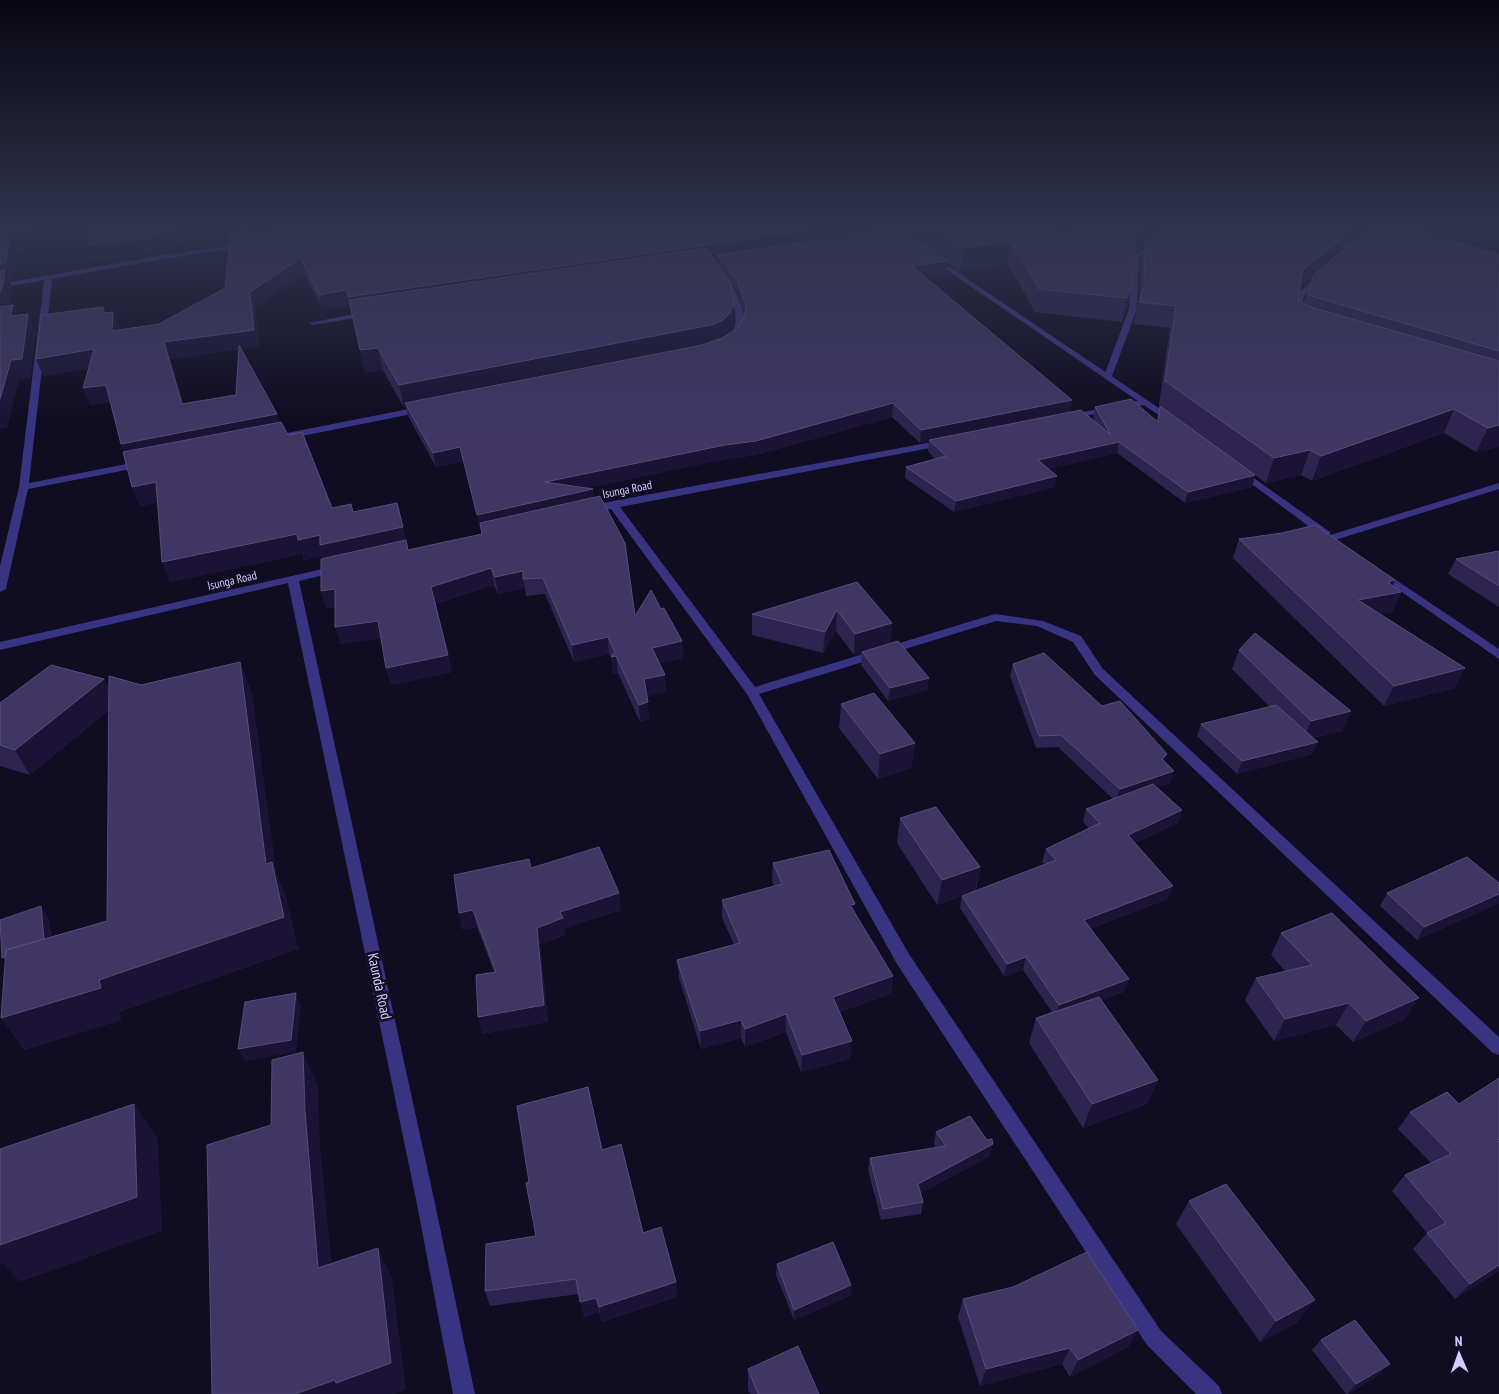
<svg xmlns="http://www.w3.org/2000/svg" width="1499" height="1394" viewBox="0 0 1499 1394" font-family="'PT Sans Narrow',sans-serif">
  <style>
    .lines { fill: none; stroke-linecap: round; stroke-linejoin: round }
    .lane { fill: #393482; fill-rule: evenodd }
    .street { fill: #393482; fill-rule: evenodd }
    .wall { fill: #2d2450; fill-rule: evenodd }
    .shaded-wall { fill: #1a1335 }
    .building { fill: #3f3663; stroke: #564d7b }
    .labels { text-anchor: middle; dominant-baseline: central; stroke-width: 5; stroke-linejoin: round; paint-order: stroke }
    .street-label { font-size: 12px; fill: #d3ccff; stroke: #100c21 }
    .near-street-label { font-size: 15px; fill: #d3ccff; stroke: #100c21 }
  </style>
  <rect width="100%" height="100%" fill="#100c21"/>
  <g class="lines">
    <path class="lane" d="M1157,243l2,1v2l-9,3 -11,9 -2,51 -25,67 -7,2 -1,-2 25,-67 4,-52 13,-10z
      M1319,275l7,2 -22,19 -4,20 -7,2 3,-23z
      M1499,483v6l-164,51h-8l-1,-2 1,-2z"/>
    <path class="street" d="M208,226h8l37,16 -5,1z
      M244,244l2,1v2l-83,12 -111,20 -23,204 113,-22 5,3 -5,3 -114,22 -22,100 -6,3v-26l19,-79 25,-207 -44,8v-4l163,-29z
      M931,257h4l243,164 -8,2 -26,-18 -76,14v-4l70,-14 -207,-142z
      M722,279h6c10,16 30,52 4,63l-4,-2c15,-21 5,-39 -7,-59z
      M370,311l4,2 -1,2 -60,10 -4,-2z
      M424,406l4,3 -1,2 -140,28 -5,-3 5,-3z
      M943,440l5,3 -2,2 -326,62 135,180 240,-73 48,7 38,15 22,33 396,368v18l-6,-2 -398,-378 -22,-33 -36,-16 -41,-5 -237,73 150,260 252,377 58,55 3,8h-26l-49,-49 -250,-381 -150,-270 -136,-185 -22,4 -5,-3 1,-2 28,-7z
      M1241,469l89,63v4h-8l-84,-62 -2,-2z
      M336,566l5,3 -1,2 -41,10 135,618 41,195h-22l-37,-195 -128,-616 -288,67v-8z
      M1381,570l118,79v10l-122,-84 -1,-2z"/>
  </g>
  <path class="wall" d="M221,226h668v3h11v-3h151l20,12 2,-12h300l-2,4 128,24v193l-23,5 -32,-19 -132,48 -11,-6 -35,8 -11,-8 -3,12 -67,16 -68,-50 -69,16 7,18 -101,25 -49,-34 1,-11 29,-8 -7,-8 1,-10 -9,2 -28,-26 -136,38 -30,4 -140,29 7,1v9l42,118 26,-7 21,32 1,17 -23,5 6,29 -19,4 2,23 -9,3 -22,-49 -5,1 -1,-16 -3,-4 -35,8 -29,-68 -19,2 -1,-8 -27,6 -4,-9 -59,19 17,68 -61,13 -5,-17 -5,-30 -41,6 -5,-37 -9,1 -5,-17 3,-32 -1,-3 -19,4 -2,-6 -132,28 -12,-80 -18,4 -8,-19 -8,-35 -3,-8 -10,-42 -21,3 -1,-37 -46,8 60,-69 3,6 7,-1 6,16v2l40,-6 66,-36 18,-53zM1143,250l-2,9 -2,41 -5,24 36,4 -11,77 81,59 -80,-58 -3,15 -62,-14 -2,10 2,5 -25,-10 2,-12 -148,-124 23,-3 1,-10 12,8 48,-7 27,48 87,10 5,-13 5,-24 2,-30zM717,258l1,7 -5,-6zM304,273l19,37 27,-4 15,67 18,-3 21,38 2,-1 2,9 28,51 27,-6 19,73 -74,16 -11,-47 -44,9 -21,-4 -44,-73 -9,-13 -38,-74 18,-2 -4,-38zM1312,279l-8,24 -6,-2 2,-13zM728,280l9,12 8,22 -1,4 -7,11 -5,3 2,-6v-22zM239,349l-3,46 -53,8 -13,-44z
    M1239,539l156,41 -2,5 8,7 -9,20 -12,2 75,74 -71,18 -151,-148z
    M1499,551v56l-51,-33 8,-15z
    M857,582l35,41 -2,21 39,34 -2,12 -39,11 -27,-36 1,-12 -8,2 -18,-24 -13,22 -71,-18v-21z
    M1239,650l112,61 -9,20 -29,7 -1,16 -75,20 -40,-38 4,-12 69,-17 -38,-38z
    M240,662l12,32 24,179 9,21 13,55 -179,63 2,8 -97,30 -19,-89 -3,-3 47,-39 2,18 56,-16 2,-211 -79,65 -30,-9v-63l104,-24 5,10 32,-4z
    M1013,664l89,42 65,48 -3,7 10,10 -4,12 -13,4 25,23 -4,13 -43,20 33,56 -78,30 34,63 -23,8 57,80 -11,24 -64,24 -54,-85 7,-25 16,-6 -29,-42 -19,6 -44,-68 2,-12 -25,9 -40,-62 3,-25 80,49 -4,24 69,-27 -3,-2 4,-13 43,-21 -6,-6 3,-13 27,-10 -55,-52 -22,1 -26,-72z
    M841,704l74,39 -4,25 -33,11 -39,-51z
    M773,863l81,48 39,65 -2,18 -51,18 10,47 -49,13 -15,-40 -41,15 -4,-9 -40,11 -22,-71 -2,-18 57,-15 -12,-27v-18l52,-14 -2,-5z
    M531,868l90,42 -57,18 2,7 -26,9 8,78 -66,12 12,-62 -17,-45 -14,3 -4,-17z
    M1499,883v20l-82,37 -37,-34 7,-13z
    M1281,933l123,87 -51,22 -17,-17 -62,16 -29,-41 11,-22 29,-7 -14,-16z
    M1499,1078v193l-44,28 -42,-50 14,-16 -35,-42 13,-16 26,-12 -33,-34 12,-17 49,-8z
    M936,1132l54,24 -69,37 2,9 -2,12 -40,6 -13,-50 2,-12 66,-10 -2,-4z
    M602,1150l41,83 33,49 1,15 -75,25 -3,-10 -15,5 -5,-23 -89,12 -5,-15 51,-55 -7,-54z
    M1189,1201l109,121 -38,20 -84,-118z
    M777,1264l74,21 -1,11 -56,24 -18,-45z
    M963,1299l175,31 -10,17 -58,30 -8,-13 -82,22 -22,-69z
    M1321,1340l59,34 -32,20h-2l-34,-44z
    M748,1369l71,25h-69l-2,-4z"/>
  <path class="shaded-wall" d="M38,226h16l-11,20 -26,5 -4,29 -3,1 2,7 -2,18 -10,19v-61l10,-30z
    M192,226h28l2,8 -65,15v4l-64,7 -5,-15 64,-10z
    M251,226h152l-148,14z
    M839,226h50l-1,7 -171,22v3l-365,55 -2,-7 -27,4 -4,-15 28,-5z
    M1151,226h32l-38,13 -2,11 -12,7 5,-22z
    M1350,226h23l-5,13 -21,12 7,-22z
    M1344,237l-6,20 -42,35 7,-22z
    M1011,241l-3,23 -48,7 3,-23z
    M301,258l3,15 -49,35 4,38 -89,13 18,62 -6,-17 -18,-62 86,-50z
    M948,261l-1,12 -36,5 1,-12z
    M1132,285l-5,24 -5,13 5,-24z
    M734,304v22l-3,9 -20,12 -306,56 1,4 -2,1 -5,-23z
    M13,305l8,19 -11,-8z
    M113,312l6,16 -1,20 -6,-17z
    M28,314l8,19 -6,45 -11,2 -12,48 -7,1v-30l11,-39z
    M378,348l5,22 -18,3 -5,-23z
    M94,349l7,17 -58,10 -7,-17z
    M106,385l7,17 -23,3 -7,-17z
    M1072,400l-2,13 -141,27v1l-9,2 1,-13z
    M893,403l-1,14 -136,38 -30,4 -179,38 -2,-15z
    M1454,409l-10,24 -132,48 9,-25z
    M277,414l5,18 -154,30 -7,-18z
    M1499,425v22l-23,5 12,-24z
    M1119,442l-2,11 -81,19 2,-12z
    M460,447l3,14 -27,6 -3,-14z
    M1310,450l-9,25 -35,8 8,-25z
    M1255,475l-3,12 -67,16 3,-11z
    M1057,476l-2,11 -101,25 2,-11z
    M156,482l7,19 -23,5 -8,-19z
    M593,489l1,14 -114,20 1,7h-1l-3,-15z
    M403,527l4,19 -81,19 -3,-9 -19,4 -2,-6 -132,28 -8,-20 135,-28 23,1z
    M491,568l3,17 -60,19 -3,-17z
    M523,571v8l2,9 -27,6 -3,-17z
    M1395,580l-6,14 12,-2 -9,20 -43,7 9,-19 30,-18z
    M335,589l4,17 -13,2 -5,-17z
    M837,610l-1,21 -13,22 2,-21z
    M378,621l4,17 -42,6 -5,-17z
    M892,623l-2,21 -36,11 1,-21z
    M608,637l1,17 -35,8 -2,-17z
    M682,641l1,17 -29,7 -2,-17z
    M448,655l4,17 -61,13 -5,-17z
    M616,656l2,17 -5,1 -2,-17z
    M240,662l12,32 24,179 9,21 13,55 -179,63 2,8 -97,30 -23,-32 98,-38 167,-116z
    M1465,668l-10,20 -71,18 10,-20z
    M665,675l1,17 -20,5 -2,-18z
    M929,678l-2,12 -39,11 2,-13z
    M104,679l12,25 -86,71 -15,-25z
    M648,702l1,17 -9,3 -1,-17z
    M1351,711l-9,20 -39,9 8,-19z
    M1318,742l-6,12 -75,20 5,-13z
    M915,743l-4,25 -33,11 2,-25z
    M1167,754l-4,13 -1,-8z
    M1174,771l-4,12 -54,18 4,-12z
    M1182,810l-4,13 -54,25 4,-13z
    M980,867l-5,25 -38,13 5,-25z
    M1173,886l-5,13 -88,34 4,-13z
    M619,893l2,17 -57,18 2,7 -26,9 8,78 -66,12 -4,-17 59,-89 23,-16z
    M1499,894v9l-82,37 7,-13z
    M855,904l-2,18 -3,-17z
    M41,906l8,13 4,36 -42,15 -9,-12z
    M473,910l4,17 -14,3 -4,-17z
    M1026,957l-3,13 -19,6 3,-12z
    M893,976l-2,18 -59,21 1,-18z
    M1129,979l-5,13 -69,25 4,-12z
    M296,993l5,13 -5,46 -51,9 -7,-12z
    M1419,998l-15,22 -51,22 13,-21z
    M1349,1003l-13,22 -62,16 11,-22z
    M786,1014v18l-41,15v-18z
    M741,1020v18l-40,11 -1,-18z
    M852,1041l-2,18 -49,13 1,-17z
    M303,1052l15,33 2,59 15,153 -17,-29 -13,-157z
    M1158,1080l-11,24 -64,24 9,-24z
    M134,1104l24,35 4,92 -142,51 -18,-19 -2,1v-30z
    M993,1144l-3,12 -74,40 2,-12z
    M378,1248l14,30 14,112 -11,4h-100l40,-14z
    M1499,1265v6l-44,28 15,-15z
    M676,1282l1,15 -75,25 -3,-15z
    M851,1285l-1,11 -56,24v-10z
    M596,1298l3,14 -15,5 -4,-15z
    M1315,1300l-17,22 -38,20 16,-21z
    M1138,1330l-10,17 -58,30 8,-17z
    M1070,1348l-8,16 -82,22 6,-17z
    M1390,1364l-10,10 -33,20 9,-10z"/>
  <path class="building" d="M0,226h38l-2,3 -26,5 -4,28 -6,2z
    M92,226h100l-40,9v3l-64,7z
    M335,226h504l-491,71 -1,-7 -28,5 -18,-37 -51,34 4,38 -90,12 18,62 54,-9 3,-50 38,69 -156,30 -15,-59 -23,3 11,-39 -58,10 5,-44 62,-8v6l10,-1 -1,19 47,-7 66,-36 5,-52z
    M928,226h123l20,12 2,-12h78l-15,9 -4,50 -5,13 -88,-9 -28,-48 -48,7z
    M1181,226h94l69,11 -41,33 -5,31 16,7 185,53v64l-11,3 -34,-19 -133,47 -11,-6 -36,8 -109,-77 11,-75 -37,-4 5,-15 1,-48 20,-10z
    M1333,226h27l-6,3z
    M1378,226h23l98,28v97l-191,-56 5,-19 45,-39z
    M898,228l50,33 -36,5 160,134 -151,30 -28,-27 -137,38 -31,4 -180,37 48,7 -116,26 -17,-68 -27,6 -28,-50 297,-58 20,-7 15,-9 7,-11 2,-12 -9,-26 -20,-25z
    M706,248l25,36 3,20 -4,9 -8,8 -11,4 -312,60 -21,-37 -18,2 -11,-50z
    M5,270l-3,18 -2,4v-21z
    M13,305l-3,11 18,-2 -6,45 -11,1 -11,39v-92z
    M1131,399l27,23 2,-16 95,69 -67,17 -69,-50 -81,18 19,16 -101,25 -50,-34 40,-11 -17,-16 152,-30 30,25 -16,-28z
    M281,422l7,13 14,-3 30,76 19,-4 2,8 44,-9 6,24 -83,18v-10l-22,5 -1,-6 -135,28 -6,-80 -24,5 -9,-35z
    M600,496l25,47 10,73 16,-26 10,19 3,-1 18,33 -30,7 13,27 -21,4 4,23 -9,3 -23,-49 -5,1 4,-5 -7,-15 -36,8 -29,-67 -20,1v-8l-28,6 -4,-9 -60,19 17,68 -62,13 -8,-47 -43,6v-38l-14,2v-32l85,-19 2,10 74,-16 -2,-11z
    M1315,525l80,55 -7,2 13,10 -43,8 107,68 -71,18 -155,-147 43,-6z
    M1499,551v35l-43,-27z
    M857,582l35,41 -37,11 -18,-24 -12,22 -73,-18z
    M1255,633l96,78 -40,10 -72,-71z
    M898,641l31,37 -39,10 -28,-36z
    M1044,653l58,53 18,-5 47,53 -5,5 12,12 -54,18 -59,-54 -22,1 -26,-72z
    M240,662l26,202 6,-2 12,55 -185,63 2,8 -100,30 5,-68 101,-29 2,-245 32,9z
    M51,665l53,14 -89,71 -15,-5v-42z
    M874,693l41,50 -35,11 -39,-50z
    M1276,705l42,37 -76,19 -41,-37z
    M1153,784l29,26 -54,25 45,51 -89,34 45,59 -70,26 -33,-48 -19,7 -45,-68 94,-36 -10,-11 54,-26 -14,-14z
    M936,807l44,60 -38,13 -42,-62z
    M599,847l20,46 -59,19 3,6 -26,10 7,77 -66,12 -2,-42 20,-3 -23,-62 -14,3 -5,-38 75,-16 2,9z
    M829,850l26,54 -5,1 43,71 -60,21 19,44 -50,14 -16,-41 -41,15 -4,-9 -41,11 -23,-71 63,-17 -18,-43 60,-16 -9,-21z
    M1467,857l32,26v11l-75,33 -37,-34z
    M41,906l3,33 -38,11 -1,7 -3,1 -2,-38z
    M1332,913l87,85 -53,23 -17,-18 -64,16 -29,-41 56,-13 -31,-32z
    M296,993l-5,47 -53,9 7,-47z
    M1099,997l59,83 -66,24 -56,-86z
    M303,1052l2,59 13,157 60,-20 13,115 -55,20 -1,-3 -40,14h-83l-5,-249 64,-20 1,-65z
    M1499,1078v61l-2,2 2,1v123l-29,19 -43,-51 19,-10 -41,-48 46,-21 -41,-42 37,-20 12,12z
    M588,1087l14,63 19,-6 22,89 18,-6 15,55 -77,25 -3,-9 -16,4 -4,-23 -91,12 1,-47 50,-8 -10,-53 3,-1 -12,-76z
    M134,1104l3,93 -137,48v-96z
    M970,1116l17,24 5,-1 1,5 -75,40 5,18 -40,7 -13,-51 76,-12 -10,-14z
    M1226,1184l89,116 -39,21 -87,-120z
    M833,1242l18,43 -57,25 -17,-46z
    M1087,1252l51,78 -60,30 -8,-12 -84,21 -23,-70 50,-12z
    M1355,1320l35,44 -34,20 -35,-44z
    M798,1346l21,48h-61l-10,-25z"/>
  <linearGradient id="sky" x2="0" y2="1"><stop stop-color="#090712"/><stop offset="0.54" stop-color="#31344e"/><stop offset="1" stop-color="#31344e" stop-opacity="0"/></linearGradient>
  <rect width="1499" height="421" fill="url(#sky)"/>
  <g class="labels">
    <g class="street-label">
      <text transform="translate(627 489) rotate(-11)">Isunga Road</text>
      <text transform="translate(232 580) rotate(-13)">Isunga Road</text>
    </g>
    <g class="near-street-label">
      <text transform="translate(380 986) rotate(78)">Kaunda Road</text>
    </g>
  </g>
  <g transform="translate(1459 1354) rotate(358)" stroke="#100c21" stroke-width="4" paint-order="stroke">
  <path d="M0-4L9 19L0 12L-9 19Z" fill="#d3ccff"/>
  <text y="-8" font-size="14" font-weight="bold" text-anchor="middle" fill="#d3ccff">N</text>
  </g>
</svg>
